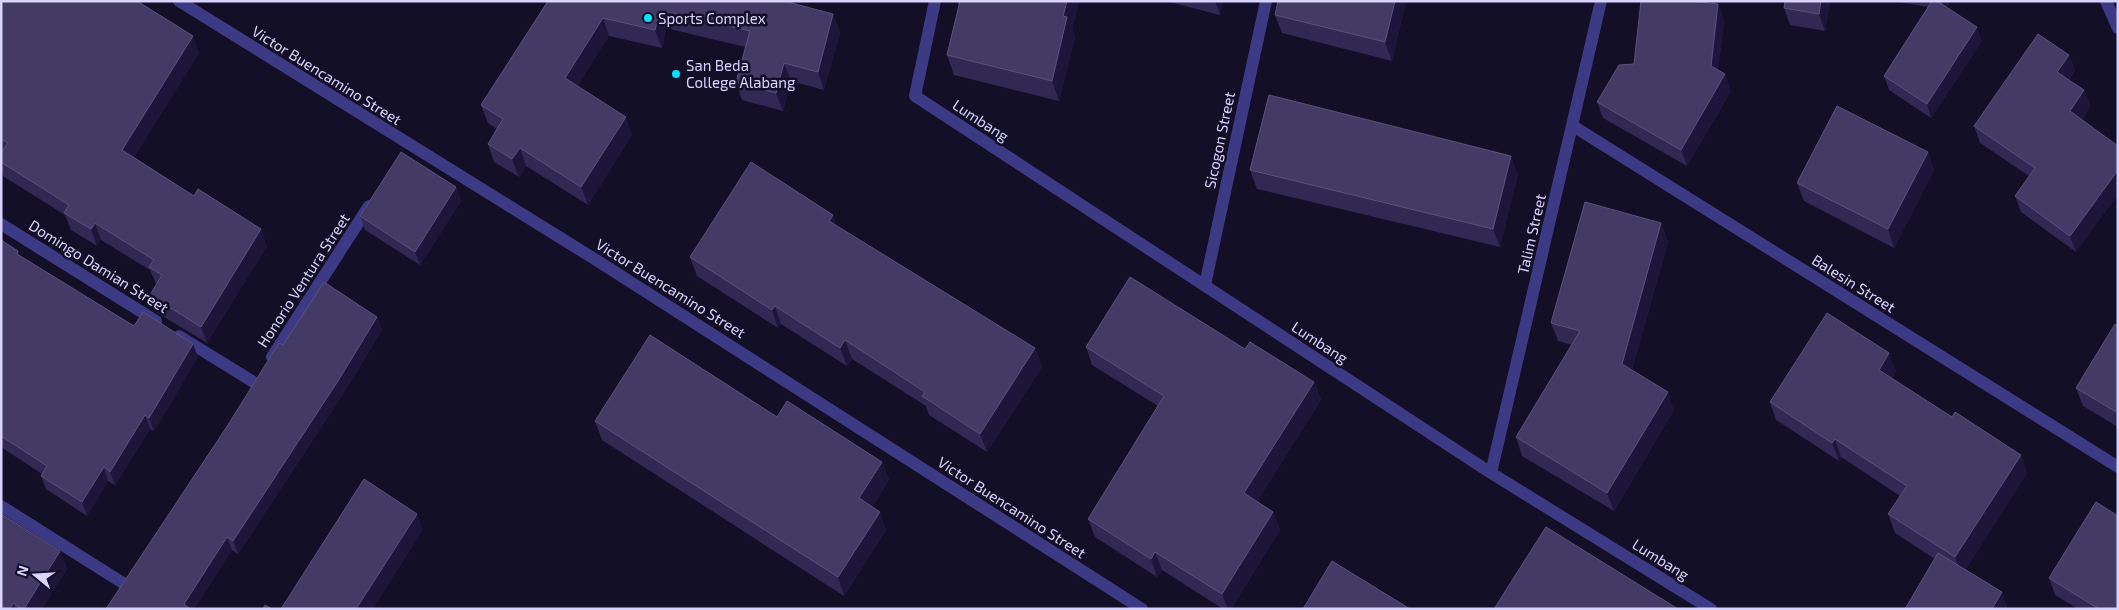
<svg xmlns="http://www.w3.org/2000/svg" width="2119" height="610" viewBox="0 0 2119 610" font-family="'Exo 2',sans-serif">
  <style>
    .lines { fill: none; stroke-linecap: round; stroke-linejoin: round }
    .street { stroke: #3d3a85; stroke-width: 12 }
    .wall { fill: #312854 }
    .shaded-wall { fill: #1d163a }
    .building { fill: #433a66; stroke: #5a527e }
    .poi-dot { fill: #00e5ff; stroke: #130f26; stroke-width: 2 }
    .labels { text-anchor: middle; dominant-baseline: central; stroke-width: 5; stroke-linejoin: round; paint-order: stroke }
    .poi-label { font-size: 15px; fill: #d9d4ff; stroke: #130f26; text-anchor: start }
    .street-label { font-size: 15px; fill: #d9d4ff; stroke: #130f26 }
  </style>
  <rect width="100%" height="100%" fill="#130f26"/>
  <g class="lines">
    <path class="street" d="M179,1l414,257 549,351
      M935,1l-20,95 576,377 220,136
      M2106,1l12,27
      M1573,126l545,341
      M1,224l155,97
      M1205,285l61,-284
      M179,336l76,47
      M272,357l97,-151
      M1491,473l110,-472
      M1,506l125,79"/>
  </g>
  <path class="wall" d="M1,1l198,52 -65,104 133,89 -60,97 -51,-31 -6,-17 6,-10v-1l-6,-14 -49,-30 -4,6 -26,-16 -6,-15 -62,-39 -2,-6z
    M548,1l285,13 7,19 -16,57 -33,-9 -8,30 -41,-11 -6,-18 9,-35 -79,-19 -4,20 -53,-12 -32,50 55,49 -44,70 -62,-39 -7,11 -25,-15 -6,-18 9,-15 -9,-6 -7,-18z
    M957,1h122l-7,28 3,8 -16,64 -105,-26 -7,-20 13,-51h-2z
    M1166,1h57l-3,14z
    M1406,1l-14,60 -110,-28 -7,-18z
    M1830,1l-5,30 -35,-6 -6,-17z
    M1894,1h56l-3,6 35,34 -51,77 -42,-28 -5,-14 44,-69z
    M1718,4l6,17 -6,49 13,21 -44,75 -84,-48 -6,-16 37,-38z
    M2069,55l6,16 -6,9 15,10 6,16 -8,13 -6,133 -55,-40 -6,-16 14,-20 -49,-33 -6,-17z
    M1928,152l6,18 -40,78 -90,-47 -7,-18z
    M1250,170l268,4 -18,73 -243,-58z
    M456,187l5,14 -41,64 -55,-35 -5,-14z
    M1661,223l7,19 -36,128 42,40 -60,101 -92,-55 -6,-19 56,-92 -14,-4 -7,-18z
    M1,240l19,16 114,70 64,31 -44,74 -4,-2 -35,56 -7,-4 -21,35 -41,-27 -5,-13 1,-2 -41,-27z
    M690,257l345,91 7,19 -55,85 -58,-37 -3,-9 -74,-47 -5,7 -66,-42 -3,4 -81,-52z
    M377,317l5,13 -39,64 -105,160 -6,-4 -38,59h-88l177,-264z
    M2118,326v101l-35,-21 -7,-18z
    M1086,347l159,2 69,33 7,18 -64,101 16,11 7,18 -49,79h-8l-61,-39 -5,7 -62,-40 -7,-18 70,-113 -66,-41z
    M1896,371l-4,7 135,95 -62,97 -30,-11 -40,-26 -7,-19 12,-18 -59,-39 -2,4 -63,-41 -6,-18z
    M777,417l105,45 7,18 -17,27 14,23 -42,66 -242,-156 -7,-19z
    M60,551l7,18 -25,40h-41z
    M2049,578l69,31h-40l-23,-14z"/>
  <path class="shaded-wall" d="M1067,1h12l-7,28 3,8 -16,64 -7,-20 11,-65z
    M1215,1h8l-3,14z
    M1395,1h11l-14,60 -7,-19z
    M1821,1h9l-5,30 -6,-17z
    M1942,1h8l-5,9z
    M1718,4l6,17 -7,62 -6,-17z
    M660,10l6,18 -4,20 -7,-18z
    M833,14l7,19 -16,57 -6,-18z
    M603,18l6,18 -38,60 -6,-18z
    M1977,27l5,14 -51,77 -4,-14z
    M193,36l6,17 -71,114 -6,-17z
    M2069,55l6,16 -12,17 -6,-16z
    M784,63l7,18 -8,30 -7,-18z
    M1725,74l6,17 -44,75 -6,-16z
    M2084,90l6,16 -14,21 -6,-16z
    M626,117l6,18 -44,70 -7,-18z
    M520,148l6,18 -7,11 -7,-18z
    M1928,152l6,18 -40,78 -6,-19z
    M1511,156l7,18 -18,73 -7,-18z
    M2118,170v25l-42,57 -6,-16z
    M456,187l5,14 -41,64 -5,-13z
    M833,215l6,18 -10,-12z
    M95,223l6,17 -4,6 -6,-17z
    M1661,223l7,19 -39,140 -7,-18z
    M261,229l6,17 -60,97 -6,-16z
    M775,306l6,18 -3,4 -6,-18z
    M377,317l5,13 -39,64 -105,160 -5,-13z
    M845,340l7,19 -5,7 -7,-18z
    M193,344l5,13 -44,74 -5,-13z
    M1035,348l7,19 -55,85 -7,-18z
    M1889,353l7,18 -11,17 -6,-18z
    M1314,382l7,18 -70,112 -7,-19z
    M1668,392l6,18 -60,101 -7,-18z
    M145,415l5,14 -35,56 -5,-13z
    M1835,439l6,18 -2,4 -7,-18z
    M2021,455l6,18 -65,103 -7,-19z
    M882,462l7,18 -23,37 -7,-19z
    M104,467l4,14 -21,35 -5,-14z
    M880,512l6,18 -42,66 -6,-19z
    M1273,512l7,18 -49,79h-3l-6,-15z
    M417,514l6,16 -50,79h-17z
    M227,537l5,13 -38,59h-9l-1,-5z
    M60,551l7,18 -25,40h-18z
    M1155,552l7,18 -5,7 -6,-18z
    M2002,592l6,17h-16z
    M13,603l3,6h-6z"/>
  <path class="building" d="M1,1h136l56,35 -71,114 72,46 4,-7 63,40 -60,98 -51,-32 12,-20 -13,-8 5,-7 -59,-37 -4,6 -27,-16 5,-8 -68,-43v-9l7,-10 -7,-4z
    M548,1h236l49,13 -15,58 -34,-9 -8,30 -40,-11 14,-51 -90,-21 -5,20 -52,-12 -38,60 61,39 -45,70 -61,-39 -8,11 -24,-15 15,-25 -22,-14z
    M960,1h107l-4,15 4,1 -15,64 -105,-26z
    M1278,1h117l-10,41 -110,-27z
    M1641,1h50l27,3 -7,62 14,8 -44,76 -84,-48 22,-37 15,-1z
    M1785,1h36l-2,13 -35,-6z
    M1932,1h5l40,26 -50,77 -43,-28z
    M2038,34l31,21 -12,17 27,18 -14,21 48,35v24l-48,66 -55,-40 20,-28 -61,-42z
    M1269,95l242,61 -18,73 -243,-59z
    M1837,106l91,46 -40,77 -91,-46z
    M401,152l55,35 -41,65 -55,-36z
    M751,162l82,53 -4,6 206,127 -55,86 -58,-38 3,-4 -80,-52 -5,8 -65,-42 -3,4 -82,-53z
    M1585,202l76,21 -39,141 46,28 -61,101 -91,-56 64,-106 -29,-8z
    M1,240l17,11 -1,3 117,72 9,-14 50,32 -44,74 -4,-3 -35,57 -6,-5 -22,35 -41,-26 6,-10 -46,-30z
    M1130,277l115,72 5,-7 64,40 -70,111 29,19 -51,82 -67,-42 -4,7 -63,-40 76,-123 -78,-49z
    M324,282l53,35 -39,64 -105,160 -6,-4 -43,67 5,4v1h-83l120,-181 53,-85 4,2z
    M1827,313l62,40 -10,17 73,47 3,-5 66,43 -66,102 -67,-43 19,-28 -72,-47 -3,4 -62,-41z
    M2115,324l3,2v87l-42,-25z
    M650,335l127,82 10,-16 95,61 -23,36 21,14 -42,65 -243,-156z
    M364,479l53,35 -61,95h-75z
    M2096,502l22,14v93h-19l-50,-31z
    M1,514l59,37 -36,58h-2l-9,-6 -3,6h-9z
    M1546,527l132,82h-184z
    M1938,553l64,39 -10,17h-87z
    M1332,561l78,48h-107z
    M265,605l7,4h-9z"/>
  <g class="poi-dot">
    <circle cx="648" cy="18" r="5"/>
    <circle cx="676" cy="74" r="5"/>
  </g>
  <g class="labels">
    <g class="poi-label">
      <text x="658" y="18">Sports Complex</text>
      <text x="686" y="65">San Beda<tspan x="686" dy="17">College Alabang</tspan></text>
    </g>
    <g class="street-label">
      <text transform="translate(327 75) rotate(32)">Victor Buencamino Street</text>
      <text transform="translate(981 120) rotate(33)">Lumbang</text>
      <text transform="translate(1219 140) rotate(-78)">Sicogon Street</text>
      <text transform="translate(1531 234) rotate(-77)">Talim Street</text>
      <text transform="translate(99 266) rotate(32)">Domingo Damian Street</text>
      <text transform="translate(303 280) rotate(-57)">Honorio Ventura Street</text>
      <text transform="translate(1854 283) rotate(32)">Balesin Street</text>
      <text transform="translate(671 288) rotate(32)">Victor Buencamino Street</text>
      <text transform="translate(1320 342) rotate(33)">Lumbang</text>
      <text transform="translate(1012 507) rotate(33)">Victor Buencamino Street</text>
      <text transform="translate(1661 559) rotate(32)">Lumbang</text>
    </g>
  </g>
  <rect width="2119" height="610" fill="none" stroke="#d9d4ff" stroke-width="5"/>
  <g transform="translate(35 575) rotate(288)" stroke="#130f26" stroke-width="4" paint-order="stroke">
  <path d="M0-4L9 19L0 12L-9 19Z" fill="#d9d4ff"/>
  <text y="-8" font-size="14" font-weight="bold" text-anchor="middle" fill="#d9d4ff">N</text>
  </g>
</svg>
